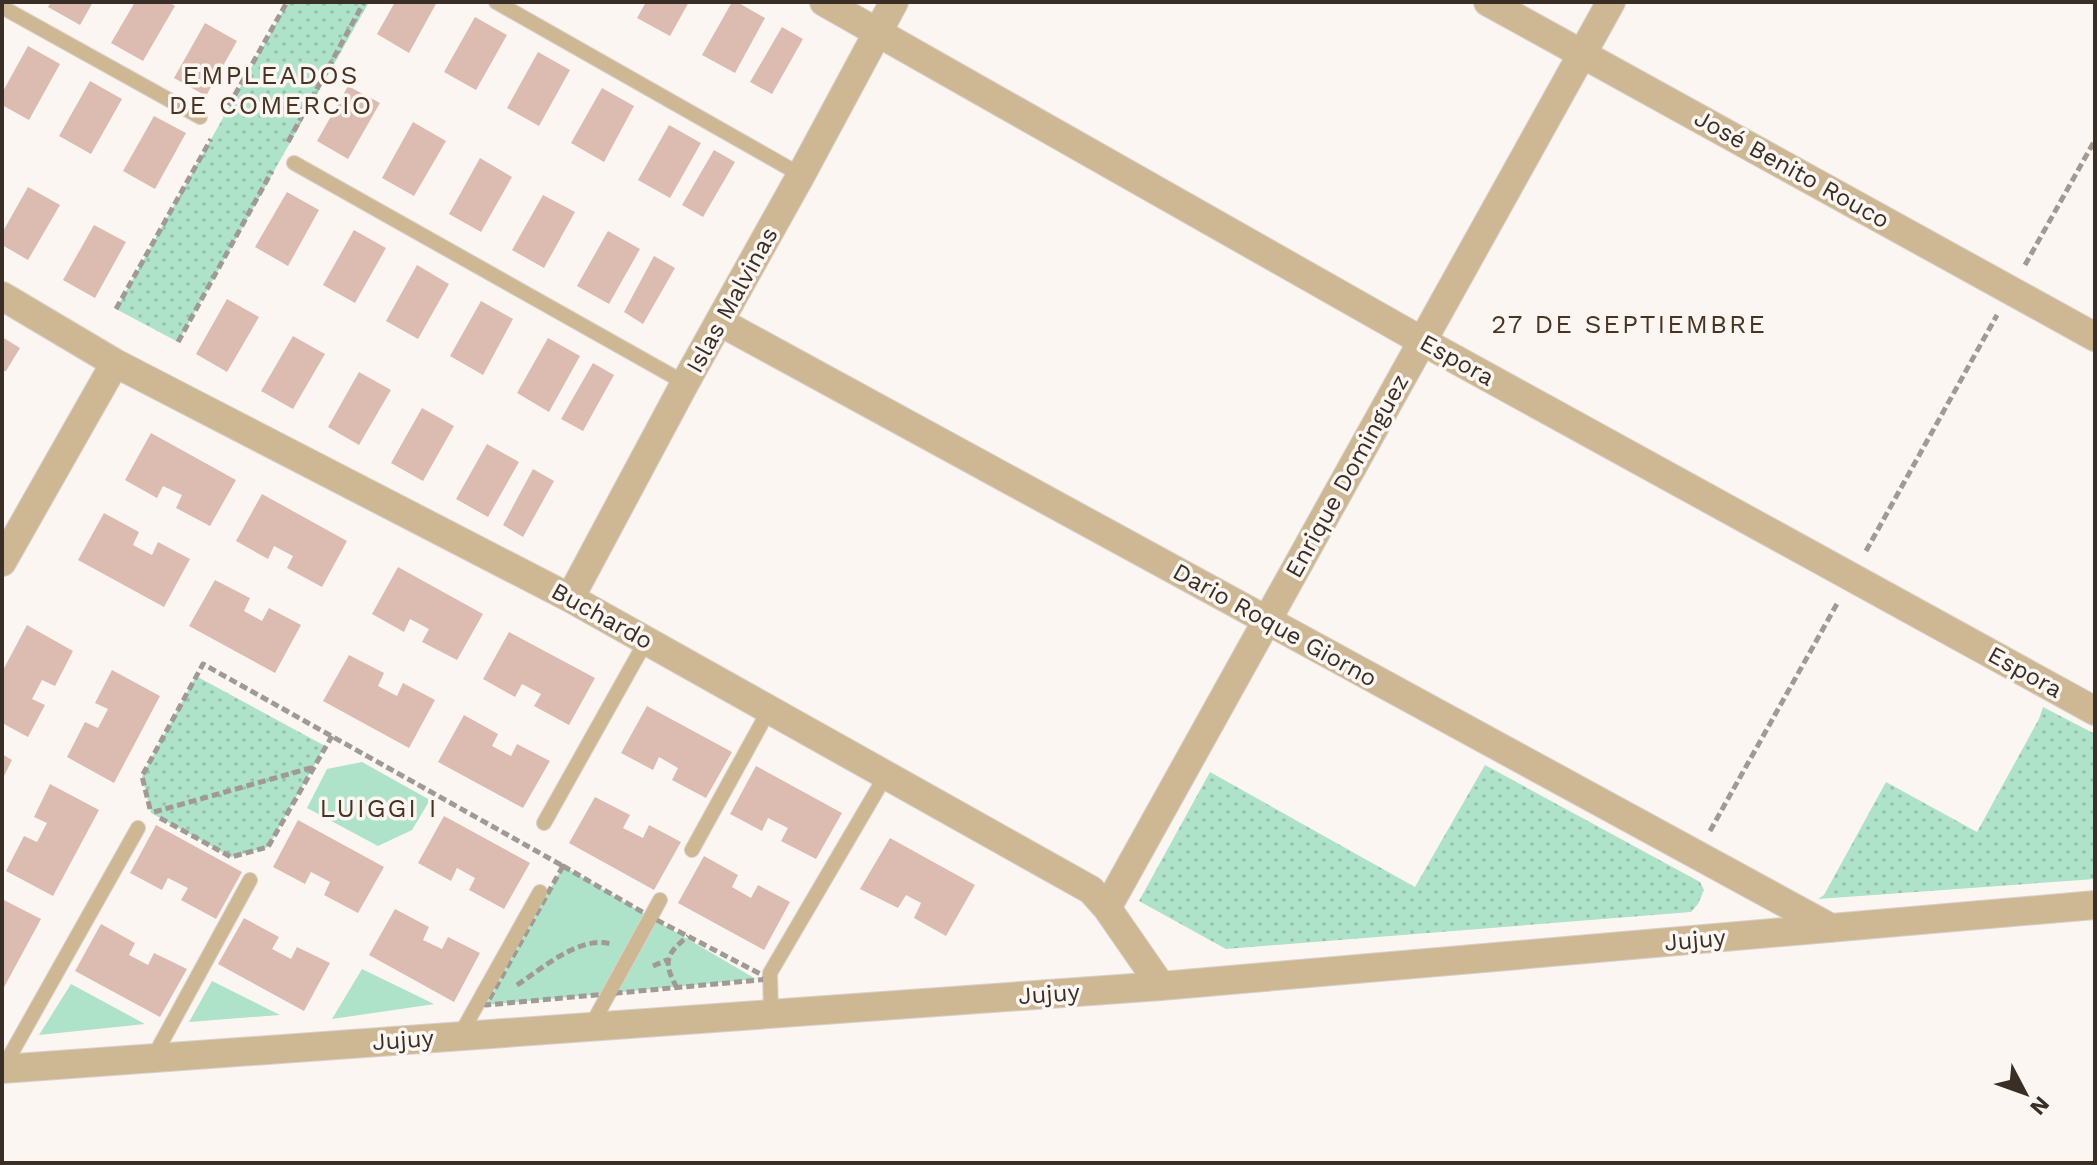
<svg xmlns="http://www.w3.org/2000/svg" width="2097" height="1165" viewBox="0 0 2097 1165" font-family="'Work Sans',sans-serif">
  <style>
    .green { fill: #aee2c9 }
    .park { fill: url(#park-dots) }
    .building { fill: #dcbcb0 }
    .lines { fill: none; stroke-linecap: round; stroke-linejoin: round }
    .service-casing { stroke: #d8d2cd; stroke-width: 16 }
    .minor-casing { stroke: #d8d2cd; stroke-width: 30 }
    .path { stroke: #a19993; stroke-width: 5; stroke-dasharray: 8 4; stroke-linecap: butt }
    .service { stroke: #ceb893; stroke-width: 14 }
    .minor { stroke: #ceb893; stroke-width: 28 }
    .labels { text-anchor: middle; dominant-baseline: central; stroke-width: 7; stroke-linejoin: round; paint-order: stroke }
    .street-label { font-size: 24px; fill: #392f27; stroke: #fbf6f2 }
    .neighbourhood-label { font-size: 26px; letter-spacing: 2px; fill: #483423; stroke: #fbf6f2 }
  </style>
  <defs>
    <pattern id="park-dots" width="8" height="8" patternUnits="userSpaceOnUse" patternTransform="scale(2)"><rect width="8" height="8" fill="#aee2c9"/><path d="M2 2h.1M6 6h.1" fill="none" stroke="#96c2ad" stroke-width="1.8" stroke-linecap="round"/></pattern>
  </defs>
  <rect width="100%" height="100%" fill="#fbf6f2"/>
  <path class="green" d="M362,762l68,38 -18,30 -34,16 -71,-38 20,-39z
    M563,866l193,113 -270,26z
    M362,969l72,35h1l-103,15z
    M212,981l68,34 -91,7z
    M71,984l74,40 -106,11z"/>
  <path class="park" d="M288,2h81l-191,340 -62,-33z
    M196,676l129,70 -57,101 -37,10 -80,-44 -9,-37z
    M2043,707l52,27v145l-277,20 6,-4 62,-113 91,50 62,-113z
    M1485,765l215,117 4,8 -6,14 -7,8 -465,37 -87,-48 71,-129 205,115z"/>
  <path class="building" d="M51,2h42l-13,23 -32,-18z
    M135,2h33l7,4 -32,55 -32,-18z
    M395,2h42l-28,51 -32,-19z
    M646,2h43l-19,34 -33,-18z
    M732,2h5l28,16 -30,55 -33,-18z
    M475,17l32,18 -31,55 -32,-18z
    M205,23l32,18 -31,55 -32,-18z
    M782,27l21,12 -31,55 -22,-12z
    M28,46l32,18 -31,56 -27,-15v-12z
    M538,52l32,18 -31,56 -32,-18z
    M90,81l32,18 -31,55 -32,-18z
    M348,86l32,17 -32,56 -31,-18z
    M602,88l32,18 -30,56 -33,-19z
    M154,116l32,17 -31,56 -32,-18z
    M413,122l33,19 -32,55 -32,-18z
    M669,125l32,18 -31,55 -32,-18z
    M714,150l21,12 -32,55 -21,-12z
    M480,158l32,19 -31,55 -32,-18z
    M28,187l32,18 -32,55 -26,-15v-12z
    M287,192l32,18 -31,56 -33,-19z
    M543,195l32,17 -31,56 -32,-18z
    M94,225l32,17 -31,56 -32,-18z
    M354,230l32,18 -31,55 -32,-18z
    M608,231l32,18 -31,55 -32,-18z
    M654,256l21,12 -32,56 -19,-12z
    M417,265l32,19 -31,55 -32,-18z
    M227,299l32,18 -32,55 -31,-18z
    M481,301l32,18 -30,56 -33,-19z
    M293,336l32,18 -32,55 -32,-18z
    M2,337l18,11 -14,23h-4z
    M548,338l32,18 -31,56 -32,-19z
    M593,363l21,12 -31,56 -22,-12z
    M359,372l32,18 -32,55 -31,-18z
    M422,408l32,18 -31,55 -32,-18z
    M151,433l85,47 -26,46 -34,-18 6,-13 -19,-9 -6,12 -32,-18z
    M487,444l32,18 -31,55 -32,-18z
    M533,469l21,12 -31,56 -20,-12z
    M262,494l85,47 -25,46 -35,-19 6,-12 -19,-10 -6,13 -32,-18z
    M104,513l35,19 -6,13 19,10 6,-13 32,17 -26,48 -86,-47z
    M398,567l85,47 -26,46 -35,-18 7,-13 -19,-10 -6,13 -32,-18z
    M215,580l35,18 -6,13 18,10 7,-13 32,17 -26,48 -86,-47z
    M27,625l46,26 -18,35 -13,-6 -10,19 13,6 -17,32 -26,-14v-51z
    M509,632l86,46 -26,47 -35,-19 7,-12 -19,-10 -7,13 -32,-18z
    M349,655l35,18 -6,13 19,10 6,-13 32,17 -26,48 -86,-47z
    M112,670l48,26 -46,87 -47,-26 18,-35 13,6 10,-19 -13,-6z
    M647,706l85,46 -26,46 -34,-18 6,-12 -19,-11 -6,13 -32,-17z
    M464,715l34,19 -6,12 19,10 6,-12 33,17 -27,47 -85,-46z
    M2,754l10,6 -10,20z
    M756,766l86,47 -26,46 -35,-18 7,-13 -20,-10 -6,13 -32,-17z
    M50,784l49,26 -46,86 -47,-25 18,-35 13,6 10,-19 -13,-6z
    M595,797l35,18 -7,13 20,10 6,-13 32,17 -27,48 -85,-47z
    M444,816l86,47 -26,46 -35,-19 6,-12 -18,-10 -6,13 -33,-18z
    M298,820l86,47 -26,46 -34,-18 6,-13 -19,-10 -6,12 -32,-17z
    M156,825l86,47 -26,47 -35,-19 7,-12 -20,-10 -6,12 -32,-17z
    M890,838l85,47 -29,51 -32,-18 7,-15 -15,-8 -8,13 -38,-19z
    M704,856l34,19 -6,12 19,11 7,-13 32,17 -26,48 -86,-47z
    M2,899l39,20 -39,72z
    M395,909l34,18 -6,13 19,9 6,-12 32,16 -26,49 -85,-47z
    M244,918l35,19 -7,12 19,10 6,-12 33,16 -26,48 -86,-47z
    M101,924l34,19 -6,12 19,10 6,-12 33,16 -27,48 -85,-46z"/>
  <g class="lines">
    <defs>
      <path id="service" d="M496,2l305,173
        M2,7l198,110
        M294,163l391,220
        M544,823l102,-182
        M692,850l77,-140
        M771,1013l-1,-40 116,-198
        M591,1026l69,-126
        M460,1035l80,-143
        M153,1058l97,-178
        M3,1068l135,-240"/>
      <path id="minor" d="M824,2l598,339 673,370
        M1488,2l607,335
        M2,296l113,67 455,235 521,292 16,18 54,78
        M720,322l1111,606
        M2,562l113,-199
        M570,598l115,-215 116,-208 93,-173
        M1107,908l504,-906
        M2,1069l1159,-83 934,-81"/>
    </defs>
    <use href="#service" class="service-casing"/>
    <use href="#minor" class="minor-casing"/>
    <path class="path" d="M223,116l64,-114
      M288,142l76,-140
      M2025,265l70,-125
      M116,309l95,-170
      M178,342l94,-171
      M1866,551l131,-236
      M150,809l-8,-33 61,-112 360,202
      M154,812l160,-45
      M160,818l71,39 37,-10 64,-111
      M1710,831l128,-229
      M563,866l88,51 119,62 -284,26z
      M653,966l14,-6
      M517,985c26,-17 63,-50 94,-41
      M677,988c-14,-26 -12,-33 11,-52"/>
    <use href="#service" class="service"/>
    <use href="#minor" class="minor"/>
  </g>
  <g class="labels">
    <g class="street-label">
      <text transform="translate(1792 169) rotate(29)">José Benito Rouco</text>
      <text transform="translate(732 300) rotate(-61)">Islas Malvinas</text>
      <text transform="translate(1457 360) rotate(29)">Espora</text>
      <text transform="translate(1347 476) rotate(-61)">Enrique Dominguez</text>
      <text transform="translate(602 616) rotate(29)">Buchardo</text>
      <text transform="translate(1275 625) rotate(29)">Dario Roque Giorno</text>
      <text transform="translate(2025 672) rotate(29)">Espora</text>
      <text transform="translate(1695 940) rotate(-5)">Jujuy</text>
      <text transform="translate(1049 994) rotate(-4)">Jujuy</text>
      <text transform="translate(403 1040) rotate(-4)">Jujuy</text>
    </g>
    <g class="neighbourhood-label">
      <text x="271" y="75">EMPLEADOS<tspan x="271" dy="30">DE COMERCIO</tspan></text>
      <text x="1629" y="324">27 DE SEPTIEMBRE</text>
      <text x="379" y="808">LUIGGI I</text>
    </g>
  </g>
  <rect width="2097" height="1165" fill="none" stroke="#392f27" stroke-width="8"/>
  <g transform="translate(2025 1093) rotate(131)" stroke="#fbf6f2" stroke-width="6" paint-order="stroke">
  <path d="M0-6L14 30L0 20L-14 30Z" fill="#392f27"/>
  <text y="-12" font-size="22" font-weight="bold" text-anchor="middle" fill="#392f27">N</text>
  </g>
</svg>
